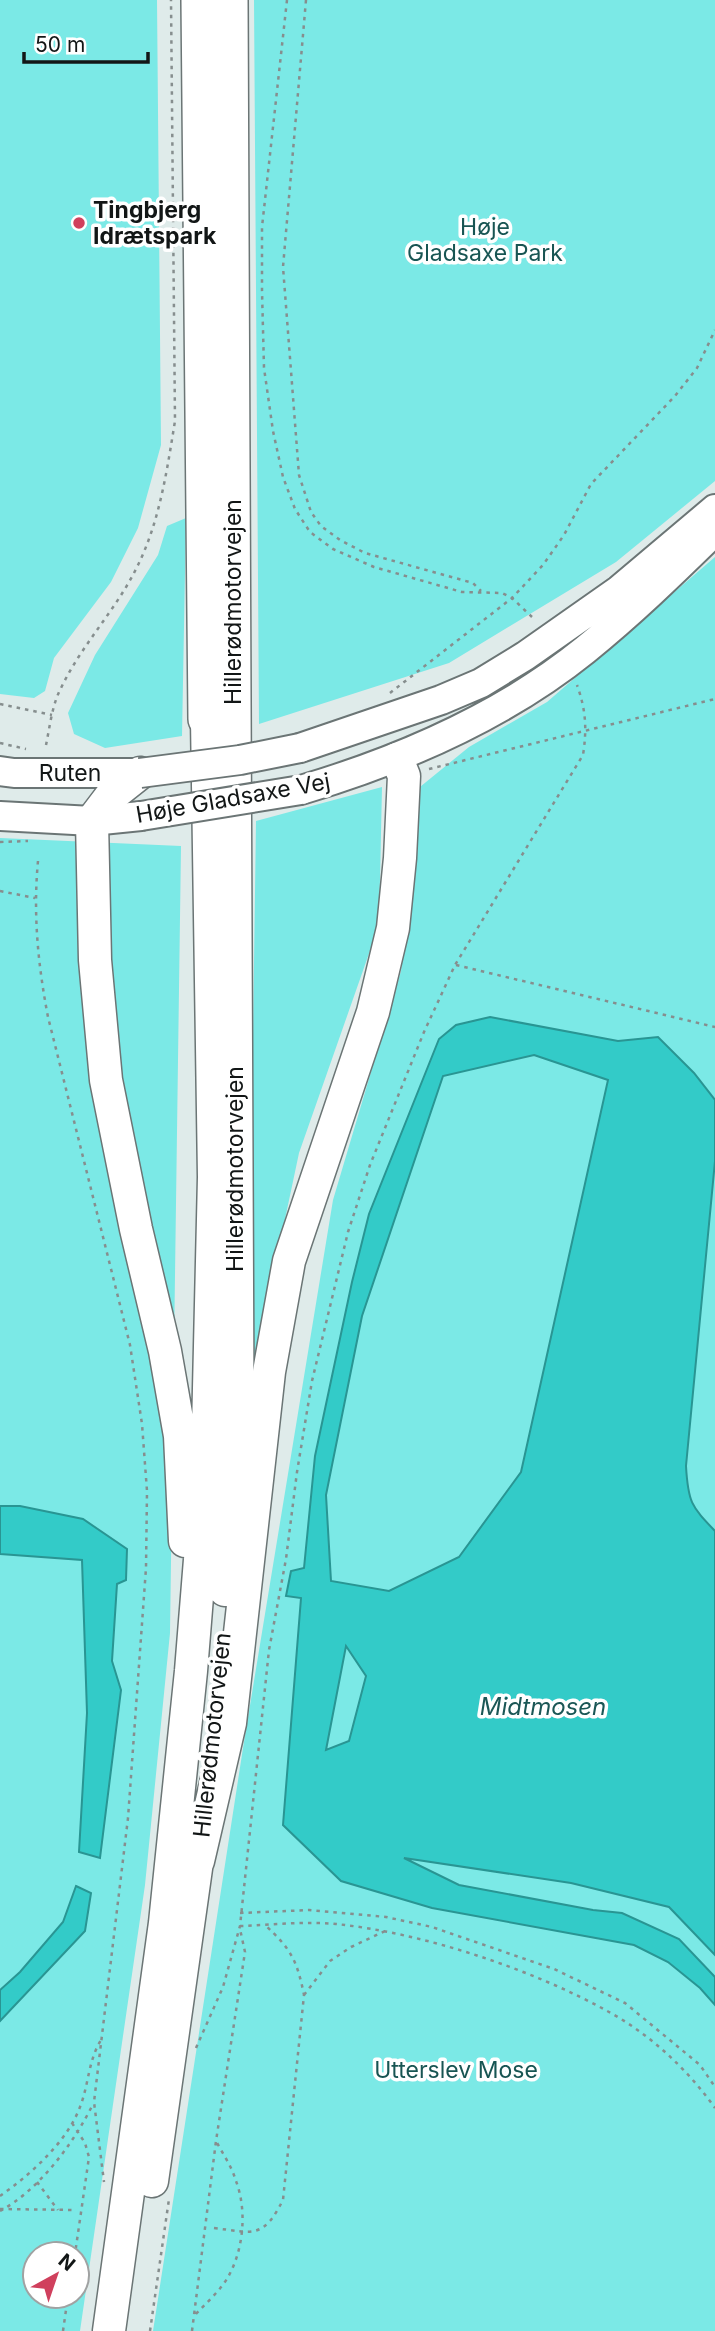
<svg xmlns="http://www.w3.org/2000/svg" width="715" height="2331" viewBox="0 0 715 2331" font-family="Inter,sans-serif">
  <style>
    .green { fill: #7be9e6; fill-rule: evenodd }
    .water { fill: #33cbc8; stroke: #299593; stroke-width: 2; fill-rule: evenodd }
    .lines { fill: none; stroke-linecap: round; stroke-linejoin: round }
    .secondary-casing { stroke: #6b7575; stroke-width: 32 }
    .primary-casing { stroke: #6b7575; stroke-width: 35 }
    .highway-casing { stroke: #6b7575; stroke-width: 40 }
    .path { stroke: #868e8e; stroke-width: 2.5; stroke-dasharray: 3.5 5; stroke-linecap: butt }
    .secondary { stroke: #fff; stroke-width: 28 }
    .primary { stroke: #fff; stroke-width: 32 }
    .highway { stroke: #fff; stroke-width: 37 }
    .secondary-bridge-casing { stroke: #6b7575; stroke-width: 32; stroke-linecap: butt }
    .secondary-bridge { stroke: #fff; stroke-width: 28 }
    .poi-dot { fill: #d0405d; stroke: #fff; stroke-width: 2.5 }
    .labels { text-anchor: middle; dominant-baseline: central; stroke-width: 7; stroke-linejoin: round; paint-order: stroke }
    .poi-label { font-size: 23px; font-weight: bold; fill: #121616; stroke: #fff; text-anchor: start }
    .park-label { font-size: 23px; fill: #185553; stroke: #fff }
    .street-label { font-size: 23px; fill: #121616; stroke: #fff }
    .water-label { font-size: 24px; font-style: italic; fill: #1b5756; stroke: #fff }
  </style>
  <rect width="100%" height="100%" fill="#dfebea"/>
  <path class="green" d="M0,0h157l4,445 -23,83 -27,54 -57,76 -9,33 -11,7 -34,-4z
    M254,0h461v481l-99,81 -167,101 -190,61z
    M186,518l-4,218 -77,12 -31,-14 -6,-21 27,-58 63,-100 9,-29z
    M715,557v1774h-562l90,-583 90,-548 68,-229 9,-74 5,-106 54,-44 78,-45z
    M382,787l-3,138 -80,228 -51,241 8,-573z
    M0,838l181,8 -11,787 -25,252 -65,446h-80zM35,2254h42v42h-42z"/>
  <path class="water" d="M490,1017l128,24 40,-4 36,36 21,27v61l-29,305c2,36 5,40 29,65v424l-46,-48 -98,-24 -167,-25 55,27 134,25 29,3 57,26 36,38v28l-15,-17 -32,-26 -34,-17 -202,-37 -91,-27 -58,-56 18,-227 -15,-2 5,-25 13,-3 11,-112 37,-174 17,-68 70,-175 17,-14zM534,1055l74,25 -87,392 -62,85 -70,34 -58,-10 -5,-86 36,-179 81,-240zM346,1646l20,30 -17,65 -23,9z
    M0,1506h20l63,13 44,30 -1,31 -9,4 -5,77 9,29 -21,168 -21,-6 8,-139 -5,-153 -82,-6z
    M76,1886l15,7 -6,38 -85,90v-31l20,-18 43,-50z"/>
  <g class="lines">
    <defs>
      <path id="secondary" d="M300,748l141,-48 40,-17 44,-27 94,-66 96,-81
        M0,771l14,2h126
        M301,790c101,-30 201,-73 284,-140 46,-37 88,-78 130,-119
        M0,816l92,5 49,-5"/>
      <path id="primary" d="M140,773l-29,23 -19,25 3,139 11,120 30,149 29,122 15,85 5,105
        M225,1590l10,-188
        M198,1861l32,-138 39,-351 20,-111 84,-249 20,-84 7,-70 4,-82 -7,-17
        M152,2181l48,-341
        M109,2331l56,-408 26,-252 16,-198 7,-296 -7,-458"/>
      <path id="highway" d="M200,0l7,719
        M229,0l6,1402"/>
    </defs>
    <use href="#secondary" class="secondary-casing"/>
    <use href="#primary" class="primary-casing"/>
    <use href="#highway" class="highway-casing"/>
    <path class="path" d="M287,0l-25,227v64l2,77 9,63 10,46 12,32 15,23 23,17 41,18 88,25 40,1 10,5 20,19
      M306,0l-23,267 16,208 12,37 10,14 19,14 25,13 108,30 8,8
      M390,693l122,-95 31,-33 21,-30 27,-51 84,-88 22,-28 18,-38
      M0,704l52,11
      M0,743l26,6
      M46,745c4,-19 6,-40 15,-57 21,-44 56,-79 77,-123 22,-45 29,-95 37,-144l-4,-421
      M429,769l286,-70
      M0,842l28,-1
      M38,861c-5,53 0,104 10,156l82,328 12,79 5,67 -1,77 -18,250 -34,284 10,80
      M0,891l35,7
      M456,965l259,62
      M240,1913l69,-3 77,7 46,10 122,42 71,34 75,62 15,22
      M240,1926c31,-1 65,-5 96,-2 87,9 196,45 273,88 42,23 79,58 106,96
      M304,1995l26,-34 21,-14 34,-16
      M196,2048l27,-61 17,-61 29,-276 17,-91 11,-87 15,-91 36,-149 22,-67 54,-133 31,-67 128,-210c4,-26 3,-45 -6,-70
      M72,2123l13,20 4,14 -14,97
      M37,2182l21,28
      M0,2196c30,-21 67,-54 80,-89 9,-23 8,-46 21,-67
      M0,2209l75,1
      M0,2211c39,-21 74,-68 93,-107
      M214,2228c40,5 49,11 69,-28l21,-205c-7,-35 -13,-46 -39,-70
      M196,2314c11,-12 24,-23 32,-37 16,-28 19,-67 8,-96 -4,-14 -13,-27 -20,-40
      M63,2331l5,-35
      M150,2331l19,-132
      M192,2331l24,-190 29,-189 -5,-23"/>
    <use href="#secondary" class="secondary"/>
    <use href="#primary" class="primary"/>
    <use href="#highway" class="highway"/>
    <defs>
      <path id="secondary-bridge" d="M140,773l100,-13 60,-12
        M141,816l160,-26"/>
    </defs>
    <use href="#secondary-bridge" class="secondary-bridge-casing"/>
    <use href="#secondary-bridge" class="secondary-bridge"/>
  </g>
  <circle class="poi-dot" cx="79" cy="223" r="7"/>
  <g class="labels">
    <g class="poi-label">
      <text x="93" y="210">Tingbjerg<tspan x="93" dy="26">Idrætspark</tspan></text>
    </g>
    <g class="park-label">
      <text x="485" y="227">Høje<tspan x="485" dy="26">Gladsaxe Park</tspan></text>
      <text x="456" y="2070">Utterslev Mose</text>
    </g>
    <g class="street-label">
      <text transform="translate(233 602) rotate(-90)">Hillerødmotorvejen</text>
      <text x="70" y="773">Ruten</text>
      <text transform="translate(233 798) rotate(-10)">Høje Gladsaxe Vej</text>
      <text transform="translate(235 1169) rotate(-90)">Hillerødmotorvejen</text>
      <text transform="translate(212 1735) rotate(-84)">Hillerødmotorvejen</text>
    </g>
    <g class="water-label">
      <text x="543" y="1706">Midtmosen</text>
    </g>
  </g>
  <g transform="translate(56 2275) rotate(40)"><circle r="33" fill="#ffffff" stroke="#a0a2a2" stroke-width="2"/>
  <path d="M0-5L12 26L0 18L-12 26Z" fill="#d0405d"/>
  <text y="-10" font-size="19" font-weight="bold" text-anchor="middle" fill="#121616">N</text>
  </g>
  <path d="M24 52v10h124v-10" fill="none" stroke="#121616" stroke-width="3.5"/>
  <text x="35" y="52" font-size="21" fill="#121616" stroke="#ffffff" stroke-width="5" paint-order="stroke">50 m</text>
</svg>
